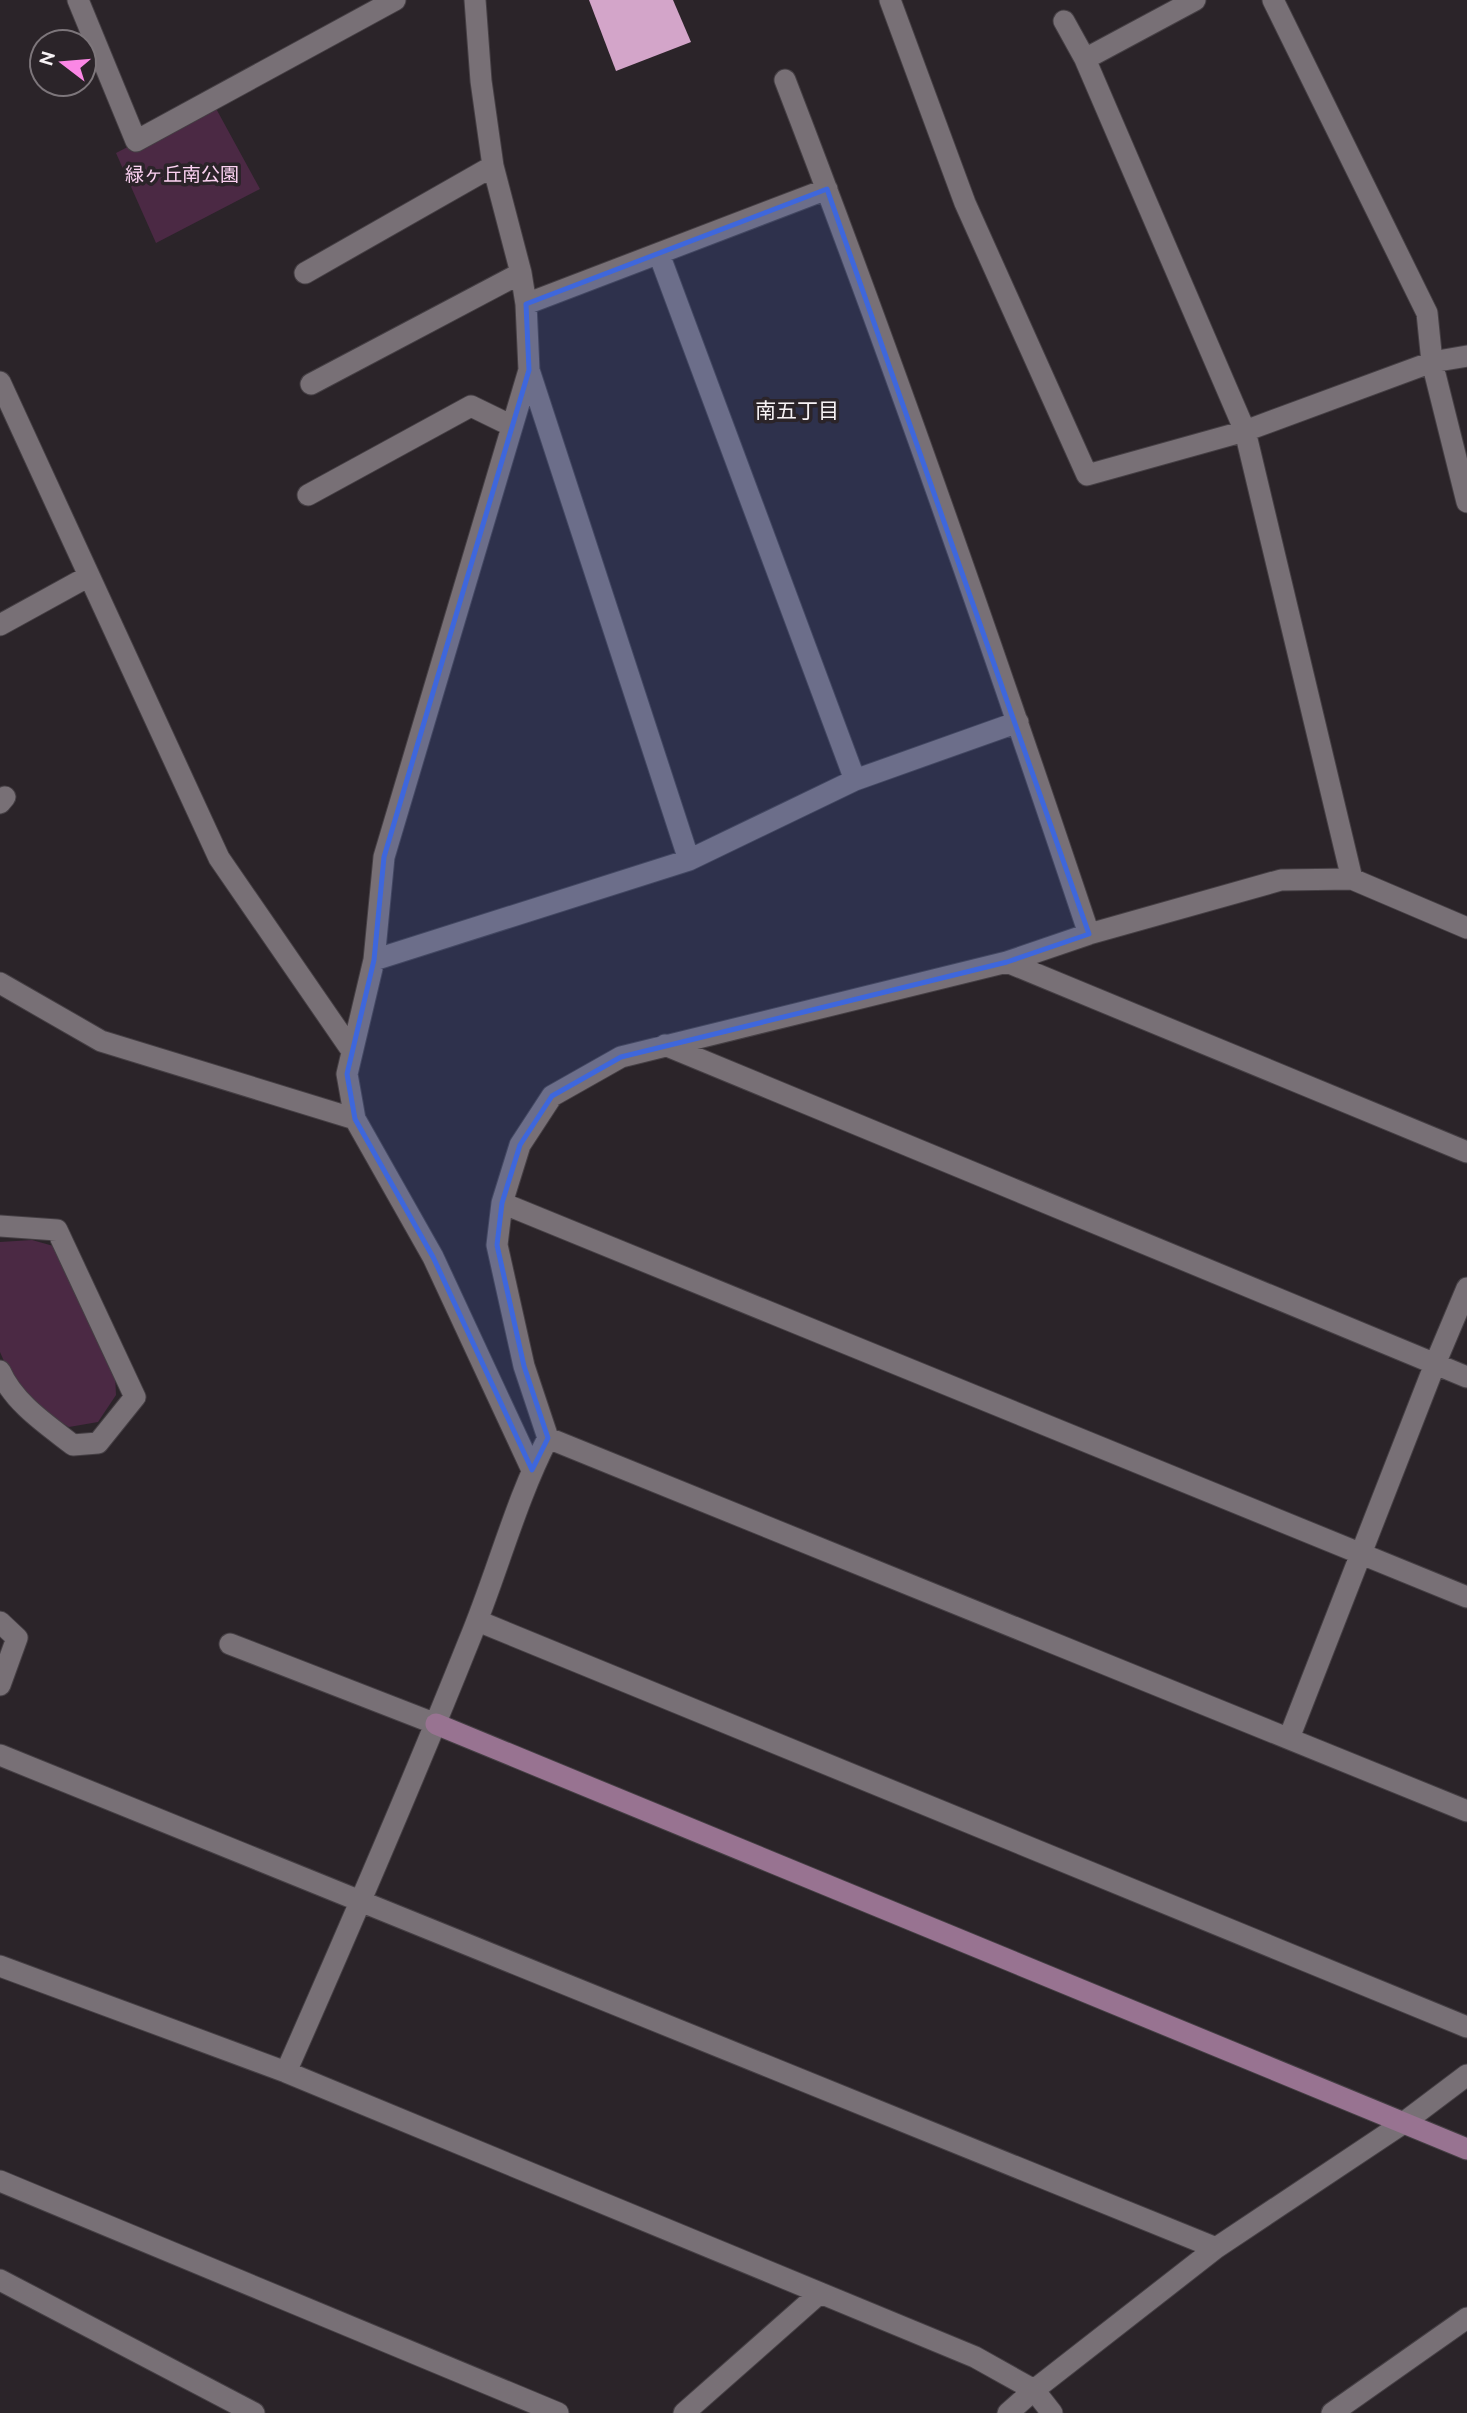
<svg xmlns="http://www.w3.org/2000/svg" width="1467" height="2413" viewBox="0 0 1467 2413" font-family="Ubuntu,'Noto Sans JP',sans-serif">
  <style>
    .green { fill: #4b2944 }
    .building { fill: #d3a5c9 }
    .lines { fill: none; stroke-linecap: round; stroke-linejoin: round }
    .street-casing { stroke: #453f44; stroke-width: 23 }
    .secondary-casing { stroke: #453f44; stroke-width: 23 }
    .street { stroke: #787076; stroke-width: 21 }
    .secondary { stroke: #987391; stroke-width: 21 }
    .marked { fill: #3e67dc; fill-opacity: 0.2; stroke: #3e67dc; stroke-width: 5; stroke-linejoin: round }
    .labels { text-anchor: middle; dominant-baseline: central; stroke-width: 7; stroke-linejoin: round; paint-order: stroke }
    .park-label { font-size: 19px; fill: #fcd2f2; stroke: #2b2429 }
    .neighbourhood-label { font-size: 21px; fill: #f7f2f5; stroke: #2b2429 }
  </style>
  <rect width="100%" height="100%" fill="#2b2429"/>
  <path class="green" d="M213,103l47,86 -104,54 -40,-90z
    M32,1240l25,7 58,127 1,21 -18,27 -29,5 -38,-22 -21,-30 -10,-23v-110z"/>
  <path class="building" d="M589,0h84l18,42 -75,29z"/>
  <g class="lines">
    <defs>
      <path id="street" d="M78,0l58,141 259,-141
        M475,0l6,81 12,85 28,107 5,31 3,66 -145,487 -10,103 -27,114 8,45 78,138 99,213
        M890,0l75,203 122,272 158,-44 -160,-372 -21,-38
        M1273,0l154,313 5,49 35,140
        M1085,59l110,-59
        M785,80c109,282 208,567 304,854
        M659,254l196,526
        M305,273l188,-107
        M526,304l301,-115
        M529,370l160,490
        M0,382l219,476 133,193
        M311,384l210,-111
        M308,495l163,-89 41,20
        M0,625l89,-49
        M0,803l5,-6
        M1352,879l-107,-448 187,-69 35,-6
        M374,960l315,-100 166,-80 163,-58
        M1007,962l460,190
        M0,983l101,58 254,78
        M665,1045l802,332
        M502,1203l965,394
        M0,1226l57,4 78,167 -37,46 -25,2c-27,-21 -59,-42 -73,-74
        M548,1438l919,373
        M478,1621l989,406
        M0,1622l17,16 -17,47
        M230,1644l206,80
        M1289,1738l146,-374 32,-76
        M0,1755l1216,493
        M0,1966l286,106 689,285 59,33 18,23
        M286,2072c63,-143 125,-286 183,-431 28,-67 46,-139 79,-203l-24,-72 -27,-121 5,-42 18,-58 32,-49 69,-39 386,-95 82,-28 192,-54 71,-1 115,49
        M0,2181l558,232
        M0,2280l254,133
        M684,2413l136,-120
        M1008,2413l26,-23 182,-142 186,-124 65,-49
        M1332,2413l135,-95"/>
      <path id="secondary" d="M436,1724l1031,425"/>
    </defs>
    <use href="#street" class="street-casing"/>
    <use href="#secondary" class="secondary-casing"/>
    <use href="#street" class="street"/>
    <use href="#secondary" class="secondary"/>
  </g>
  <path class="marked" d="M827,189l262,745 -82,28 -386,95 -69,39 -32,49 -18,58 -5,42 27,121 24,72 -16,32 -99,-213 -78,-138 -8,-45 27,-114 10,-103 145,-487 -3,-66z"/>
  <g class="labels">
    <g class="park-label">
      <text x="182" y="174">緑ヶ丘南公園</text>
    </g>
    <g class="neighbourhood-label">
      <text x="797" y="410">南五丁目</text>
    </g>
  </g>
  <g transform="translate(63 63) rotate(286)"><circle r="33" fill="#2b2429" stroke="#7d767b" stroke-width="2"/>
  <path d="M0-5L12 26L0 18L-12 26Z" fill="#fb87e5"/>
  <text y="-10" font-size="19" font-weight="bold" text-anchor="middle" fill="#f7f2f5">N</text>
  </g>
</svg>
